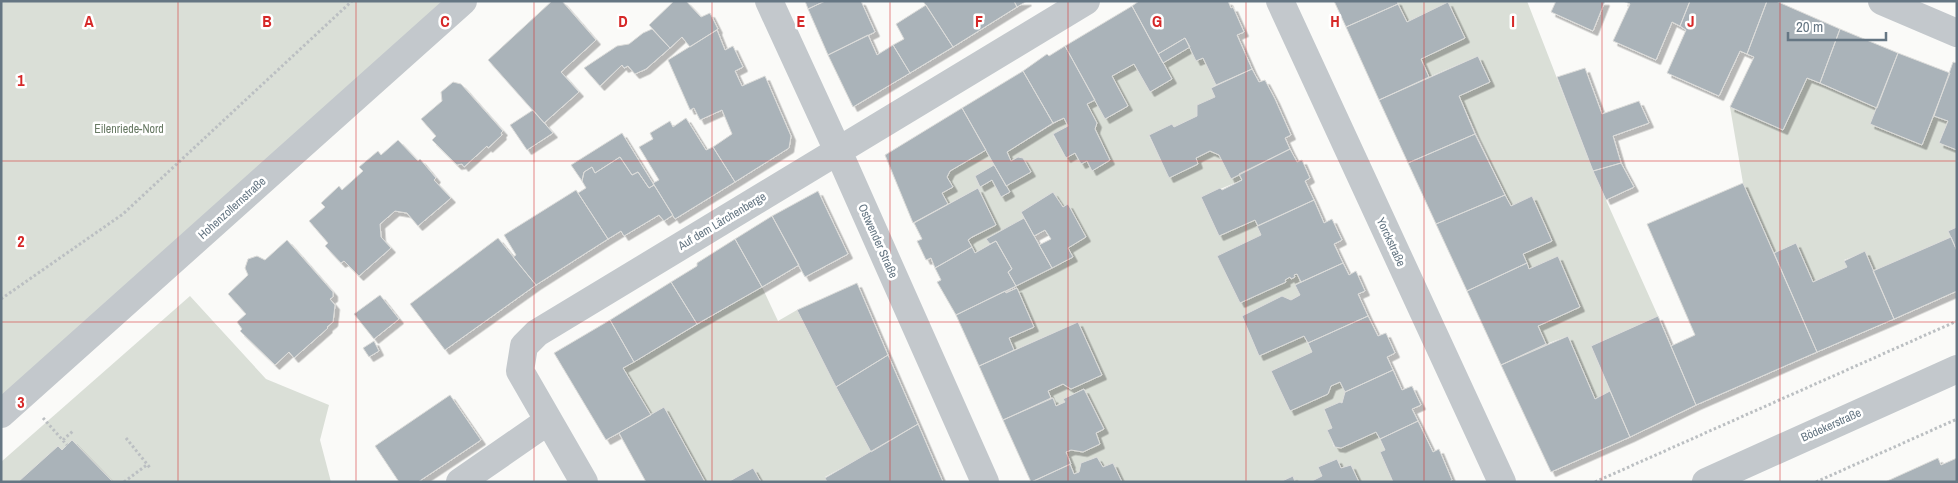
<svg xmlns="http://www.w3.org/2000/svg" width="1958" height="483" viewBox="0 0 1958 483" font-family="'Archivo Narrow',sans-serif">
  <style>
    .green { fill: #dadfd7 }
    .building { fill: #aab3b9; stroke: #dcdcda; filter: url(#shadow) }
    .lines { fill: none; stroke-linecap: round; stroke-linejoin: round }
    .path { stroke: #bbbfc2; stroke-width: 3; stroke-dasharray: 2.5 2.5; stroke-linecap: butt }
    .minor { stroke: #c3c8cc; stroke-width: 28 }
    .grid { fill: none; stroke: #d62828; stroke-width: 1; stroke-opacity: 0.55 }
    .labels { text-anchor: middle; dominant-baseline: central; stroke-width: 5; stroke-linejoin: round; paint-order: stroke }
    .park-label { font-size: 12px; fill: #687a64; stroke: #fff }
    .street-label { font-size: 12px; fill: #657683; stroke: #fff }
    .grid-label { font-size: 16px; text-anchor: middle; font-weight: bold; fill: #d62828; stroke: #fff; stroke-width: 5; stroke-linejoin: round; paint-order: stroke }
  </style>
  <defs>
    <filter id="shadow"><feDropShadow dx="4.5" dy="4.5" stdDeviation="0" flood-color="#0004"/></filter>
  </defs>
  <rect width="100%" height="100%" fill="#fafaf8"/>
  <path class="green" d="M1,1h462l-462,413z
    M1397,1h130l66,170 65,145 -67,30 19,45 -15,8 -27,-63 -22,8 -8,-18 42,-19 -22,-50 -29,12 -6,-15 29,-13 -20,-44 -21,9 -52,-110 31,-14 -12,-26 -49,21 -8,-18 44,-21 -17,-35 -41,19z
    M1185,38l11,22 7,-2 13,27 -5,3 4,9 -18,19 -23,11 -2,-3 -23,12 20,41 27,-19 14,-7 9,4 12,23 8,-4 3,6 -41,17 18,39 36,-16 6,15 -43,21 22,46 46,-20 -1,-2 5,-3 1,2 4,-2 -1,-2 3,-1 4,8 -5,3 4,10 -9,5 -9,-4 -40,20 17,40 45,-20 8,16 -41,19 19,40 38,-17 3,-8 9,-4 5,10 -3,11 -2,-1 -16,8 8,18 -4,2 6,17 7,1 35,-16 9,18 5,22 -1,1 4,9h-34l-8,-17 -10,3 -4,-9 -19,8 4,9 -12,6h-15l-3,-5 -12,5h-158l-19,-15 -6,-10 -16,6 -2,9 -5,2 -8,-22 38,-23 -20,-40 -20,10 1,3 -9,4 -8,-15 15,-7 8,5 31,-14 -24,-53 -64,28 -5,-12 25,-11 -18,-41 56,-29 -4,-9 18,-11 -18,-32 -5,2 -10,-15 -32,20 3,6 -37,21 3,5 -15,9 -7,-13 28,-15 -18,-37 -30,16 -6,-11 11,-6 -6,-10 3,-6 36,-21 8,15 -19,11 5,11 12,-7 9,16 8,-3 -3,-7 24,-14 -7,-14 -5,-1 -7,4 -4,-9 57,-34 4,8 -15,9 13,23 9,-5 6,11 6,-3 5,10 18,-10 -15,-32 2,-6 -10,-19 8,-4 11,19 22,-13 -16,-30 22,-12 16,28 22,-13 -14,-25z
    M1807,78l70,30 45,37 12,-29 14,5 -9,21 18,8v77l-9,4 3,6 -78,34 -8,-19 -21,8 3,7 -34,15 -17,-39 -22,10 -31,-70 -13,-76 53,23z
    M762,287l16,34 19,-11 74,142 -46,25 2,5h-66l-8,-14 -25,14h-23l-41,-75 -13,8 -28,-47z
    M190,296l76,83 63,26 -9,35 11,42h-330v-20z"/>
  <path class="building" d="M552,1h10l34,39 -35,32 18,20 -35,31 -56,-63z
    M674,1h12l15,16 9,-4 8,16 -28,18 -8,-10 -12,11 -21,-23z
    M805,1h20l-17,8z
    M825,1h36l14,31 -47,23 -20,-46z
    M923,1h91l3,6 -64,40z
    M1014,1h13l-10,6z
    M1139,1h89l3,7 2,-1 11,25 -7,3 15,34 -36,16 -13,-27 -7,3 -11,-23 -27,16 -26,-48z
    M1334,1h63l1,3 -52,23z
    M1556,1h49l-12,30 -42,-19z
    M1623,1h67l-10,25 -8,-4 -16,38 -43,-19 17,-37z
    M1690,1h77l-20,53 -7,-3 -21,45 -52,-23 19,-43 -6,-4z
    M1767,1h9l64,28 -20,54 -13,-5 -24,52 -53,-23 24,-50 -7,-3z
    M1448,2l17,36 -44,21 8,18 -50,23 -33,-73 52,-23 9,18z
    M926,5l27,42 -43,26 -17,-28 11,-6 -8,-15z
    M1132,6l40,73 -22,13 -16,-28 -22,12 16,30 -23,13 -40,-73z
    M652,29l18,19 -24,21 -11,5 -7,-8 -4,2 -2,-3 -22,21 -16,-18 33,-22 12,-2 14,-11z
    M1840,29l58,24 -21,55 -57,-25z
    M717,30l8,20 8,-4 10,21 -8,4 7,15 23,-10 26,60 -2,12 -54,34 -22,-35 19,-13 -10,-24 -22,10 -6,-12 -4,2 -22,-50z
    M868,35l9,20 16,-10 17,28 -57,34 -25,-52z
    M1185,38l5,9 -27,16 -5,-9z
    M1065,46l30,54 -8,4 10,19 -2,6 15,31 -18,11 -5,-10 -6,3 -6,-11 -9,5 -13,-24 15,-8 -4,-8 -11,5 -30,-52 24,-17 2,2z
    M1898,53l52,20 -28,72 -52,-21z
    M1478,56l12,26 -31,14 16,38 -67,29 -29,-63z
    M1953,62l4,1v87l-18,-7 9,-22 -14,-5z
    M1585,68l17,46 37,-13 10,22 -36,13 8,27 -28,8 -36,-94z
    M1252,69l7,13 6,-2 10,19 16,36 -6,3 5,11 -59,30 -12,-24 -9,-4 -14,7 2,6 -29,14 -20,-43 23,-11 2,3 23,-11v-11l18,-8 -4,-9z
    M1023,71l30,52 -46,29 4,9 7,-4 5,1 8,14 -25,14 -44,-78z
    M453,82l8,2 42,47 -2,2 1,2 -14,13 -1,-2 -23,21 -2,-3 -5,1 -25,-25 4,-4 -15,-17 21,-18 -1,-9z
    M962,108l24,42 -36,21 -3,6 6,10 -11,6 6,11 -35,19 -28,-68z
    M533,110l20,23 -26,17 -17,-25z
    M686,118l20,32 7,-3 22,35 -60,37 -22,-36 6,-3 -20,-33 14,-8 -3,-6 20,-12 3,6z
    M622,133l32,52 -5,3 -11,-16 -6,3 -12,-18 -25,16 -3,-6 -8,5 -2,9 -11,-16z
    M1475,134l30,61 -69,29 -28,-61z
    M398,140l20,21 2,-2 16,19 -2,2 17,18 -33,28 -11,-13 -12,-2 -15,13 1,13 10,11 -32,28 -15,-15 -3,2 -16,-17 3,-3 -19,-22 16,-14 -4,-4 18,-17 3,4 21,-19 -4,-4 19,-16 3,4z
    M1290,149l7,13 5,-2 8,18 -5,3 9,19 -56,26 -3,-6 -36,16 -18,-39 19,-9 2,2 20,-10 -3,-6z
    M620,157l12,18 6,-3 11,16 5,-3 19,30 -9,6 -5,-6 -35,21 -3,-5 -13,8 -30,-46 8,-5 -4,-7 2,-9 8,-5 3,6z
    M1621,163l13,24 -28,13 -13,-29z
    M994,165l16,27 -9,5 -9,-17 -12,7 -5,-11z
    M1743,183l74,169 -121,53 -25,-59 24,-11 -48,-111z
    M978,188l18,37 -24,12 -4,3 4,7 -37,21 -4,-10 -5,2 -9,-19 5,-2 -8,-16z
    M576,190l32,49 -72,46 -23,-28 3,-2 -12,-20z
    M818,191l30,63 -43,23 -33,-61z
    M1053,192l10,15 5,-3 18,33 -18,11 5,9 -21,11 -13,-23 12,-6 -6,-9 -11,6 -13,-24z
    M1505,195l6,11 21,-10 20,45 -29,13 4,9 -60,28 -31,-67z
    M1314,200l10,23 8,-4 10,21 -8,4 9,19 -42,19 -4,-8 -3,1 1,2 -4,2 -1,-2 -5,3 1,2 -46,21 -23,-47 44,-21 -4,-9z
    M772,216l27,49 -37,22 -27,-48z
    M1024,218l28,50 -36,18 -8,-14 4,-3 -16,-28 -6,3 -4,-5z
    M1957,227v24l-9,-20z
    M1951,237l6,14v40l-63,28 -21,-48z
    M498,238l38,47 -91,65 -35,-46z
    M735,239l27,48 -65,37 -26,-42 26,-16v-3z
    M287,240l46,52v5l-3,2 5,6 -2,17 -6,5 1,1 -34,30 -5,-6 -14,13 -35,-34 2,-2 -5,-7 9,-8 -18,-20 20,-19 -3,-7 3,-9 9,-3 8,4z
    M996,241l16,28 -4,3 8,14 -60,29 -19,-33 4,-2 -6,-12 37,-21 3,6z
    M1796,243l17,39 34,-15 -3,-6 21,-10 29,68 -77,33 -43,-99z
    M1558,256l22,51 -42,19 8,18 -45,21 -34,-74 60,-28 2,6z
    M1343,263l6,12 7,-4 9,20 -7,3 10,22 -60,27 -4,-7 -45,20 -17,-40 40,-20 9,4 9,-5 -5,-10z
    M671,282l26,42 -63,38 -24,-42z
    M857,283l31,72 -52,32 -39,-77z
    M1017,288l17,39 -25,11 5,12 -35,16 -23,-51 49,-24 1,2z
    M380,295l19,24 -25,20 -20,-25z
    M1368,316l10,20 8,-3 9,20 -8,4 6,13 -48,22 -5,-10 -9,4 -3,8 -38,17 -19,-40 41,-19 -4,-9z
    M1658,316l38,89 -66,32 -39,-91z
    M610,320l24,42 -11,6 28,47 -45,25 -52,-87z
    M1078,322l24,53 -31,14 -8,-5 -15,7 3,7 -48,22 -24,-54z
    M1568,336l27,63 15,-8 20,46 -79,35 -50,-107z
    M374,341l5,10 -10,6 -6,-9z
    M888,355l30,69 -47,28 -35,-65z
    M1393,370l9,20 10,-4 9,19 -9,4 6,12 -38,18 -4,-7 -35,16 -6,-1 -8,-17 5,-2 -8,-19 16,-7 2,1 3,-11z
    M1084,389l20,40 -8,4 4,11 -17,8 -12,-2 -5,2 5,12 -40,18 -28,-62 50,-22 3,8 9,-4 -2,-3z
    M450,395l31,45 -63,42h-19l-24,-36z
    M664,407l41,75h-59l-27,-49z
    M1418,421l15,31 6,-3 13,31 -3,2h-56l-13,-30 5,-2 -5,-11z
    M918,424l25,58h-116l-2,-4z
    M72,440l41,42h-95l40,-36 4,4z
    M1097,457l6,10 10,-4 9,19h-90l38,-18 4,10 5,-2 2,-9z
    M1938,458l3,7 16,-7v24h-72z
    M1337,459l4,9 10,-3 8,17h-49l12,-6 -4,-9z
    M753,468l8,14h-33z
    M1293,476l2,6h-15z"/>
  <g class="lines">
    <path class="path" d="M1,299l122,-85 229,-213
      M43,418l24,27
      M126,438l25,31
      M63,440l11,-10
      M124,482l24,-18
      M1595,482l362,-161
      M1816,482l141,-63"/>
    <path class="minor" d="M769,1l69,150 147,331
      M1280,1l222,481
      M1882,1l75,32
      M1,414l462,-413
      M460,482l88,-61
      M584,482l-64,-111 4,-25 13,-13 549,-332
      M1706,482l251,-113"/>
  </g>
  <path class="grid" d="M178,1v481M356,1v481M534,1v481M712,1v481M890,1v481M1068,1v481M1246,1v481M1424,1v481M1602,1v481M1780,1v481M1,161h1956M1,322h1956"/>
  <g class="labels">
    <g class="park-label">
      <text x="129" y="129">Eilenriede-Nord</text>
    </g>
    <g class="street-label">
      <text transform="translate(232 208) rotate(-42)">Hohenzollernstraße</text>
      <text transform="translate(722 221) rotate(-31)">Auf dem Lärchenberge</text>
      <text transform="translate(878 241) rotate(66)">Ostwender Straße</text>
      <text transform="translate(1391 242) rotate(65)">Yorckstraße</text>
      <text transform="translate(1831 425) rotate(-24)">Bödekerstraße</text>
    </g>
  </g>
  <g class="grid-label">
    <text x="89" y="27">A</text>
    <text x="267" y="27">B</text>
    <text x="445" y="27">C</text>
    <text x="623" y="27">D</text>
    <text x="801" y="27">E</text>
    <text x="979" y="27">F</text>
    <text x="1157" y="27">G</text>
    <text x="1335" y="27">H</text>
    <text x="1513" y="27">I</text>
    <text x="1691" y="27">J</text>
    <text x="21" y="86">1</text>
    <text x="21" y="247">2</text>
    <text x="21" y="408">3</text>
  </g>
  <rect width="1958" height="483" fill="none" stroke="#657683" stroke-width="5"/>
  <path d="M1788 32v8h98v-8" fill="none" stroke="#657683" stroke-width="2.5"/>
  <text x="1796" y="32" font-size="15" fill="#657683" stroke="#ffffff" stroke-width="4" paint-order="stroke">20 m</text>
</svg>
